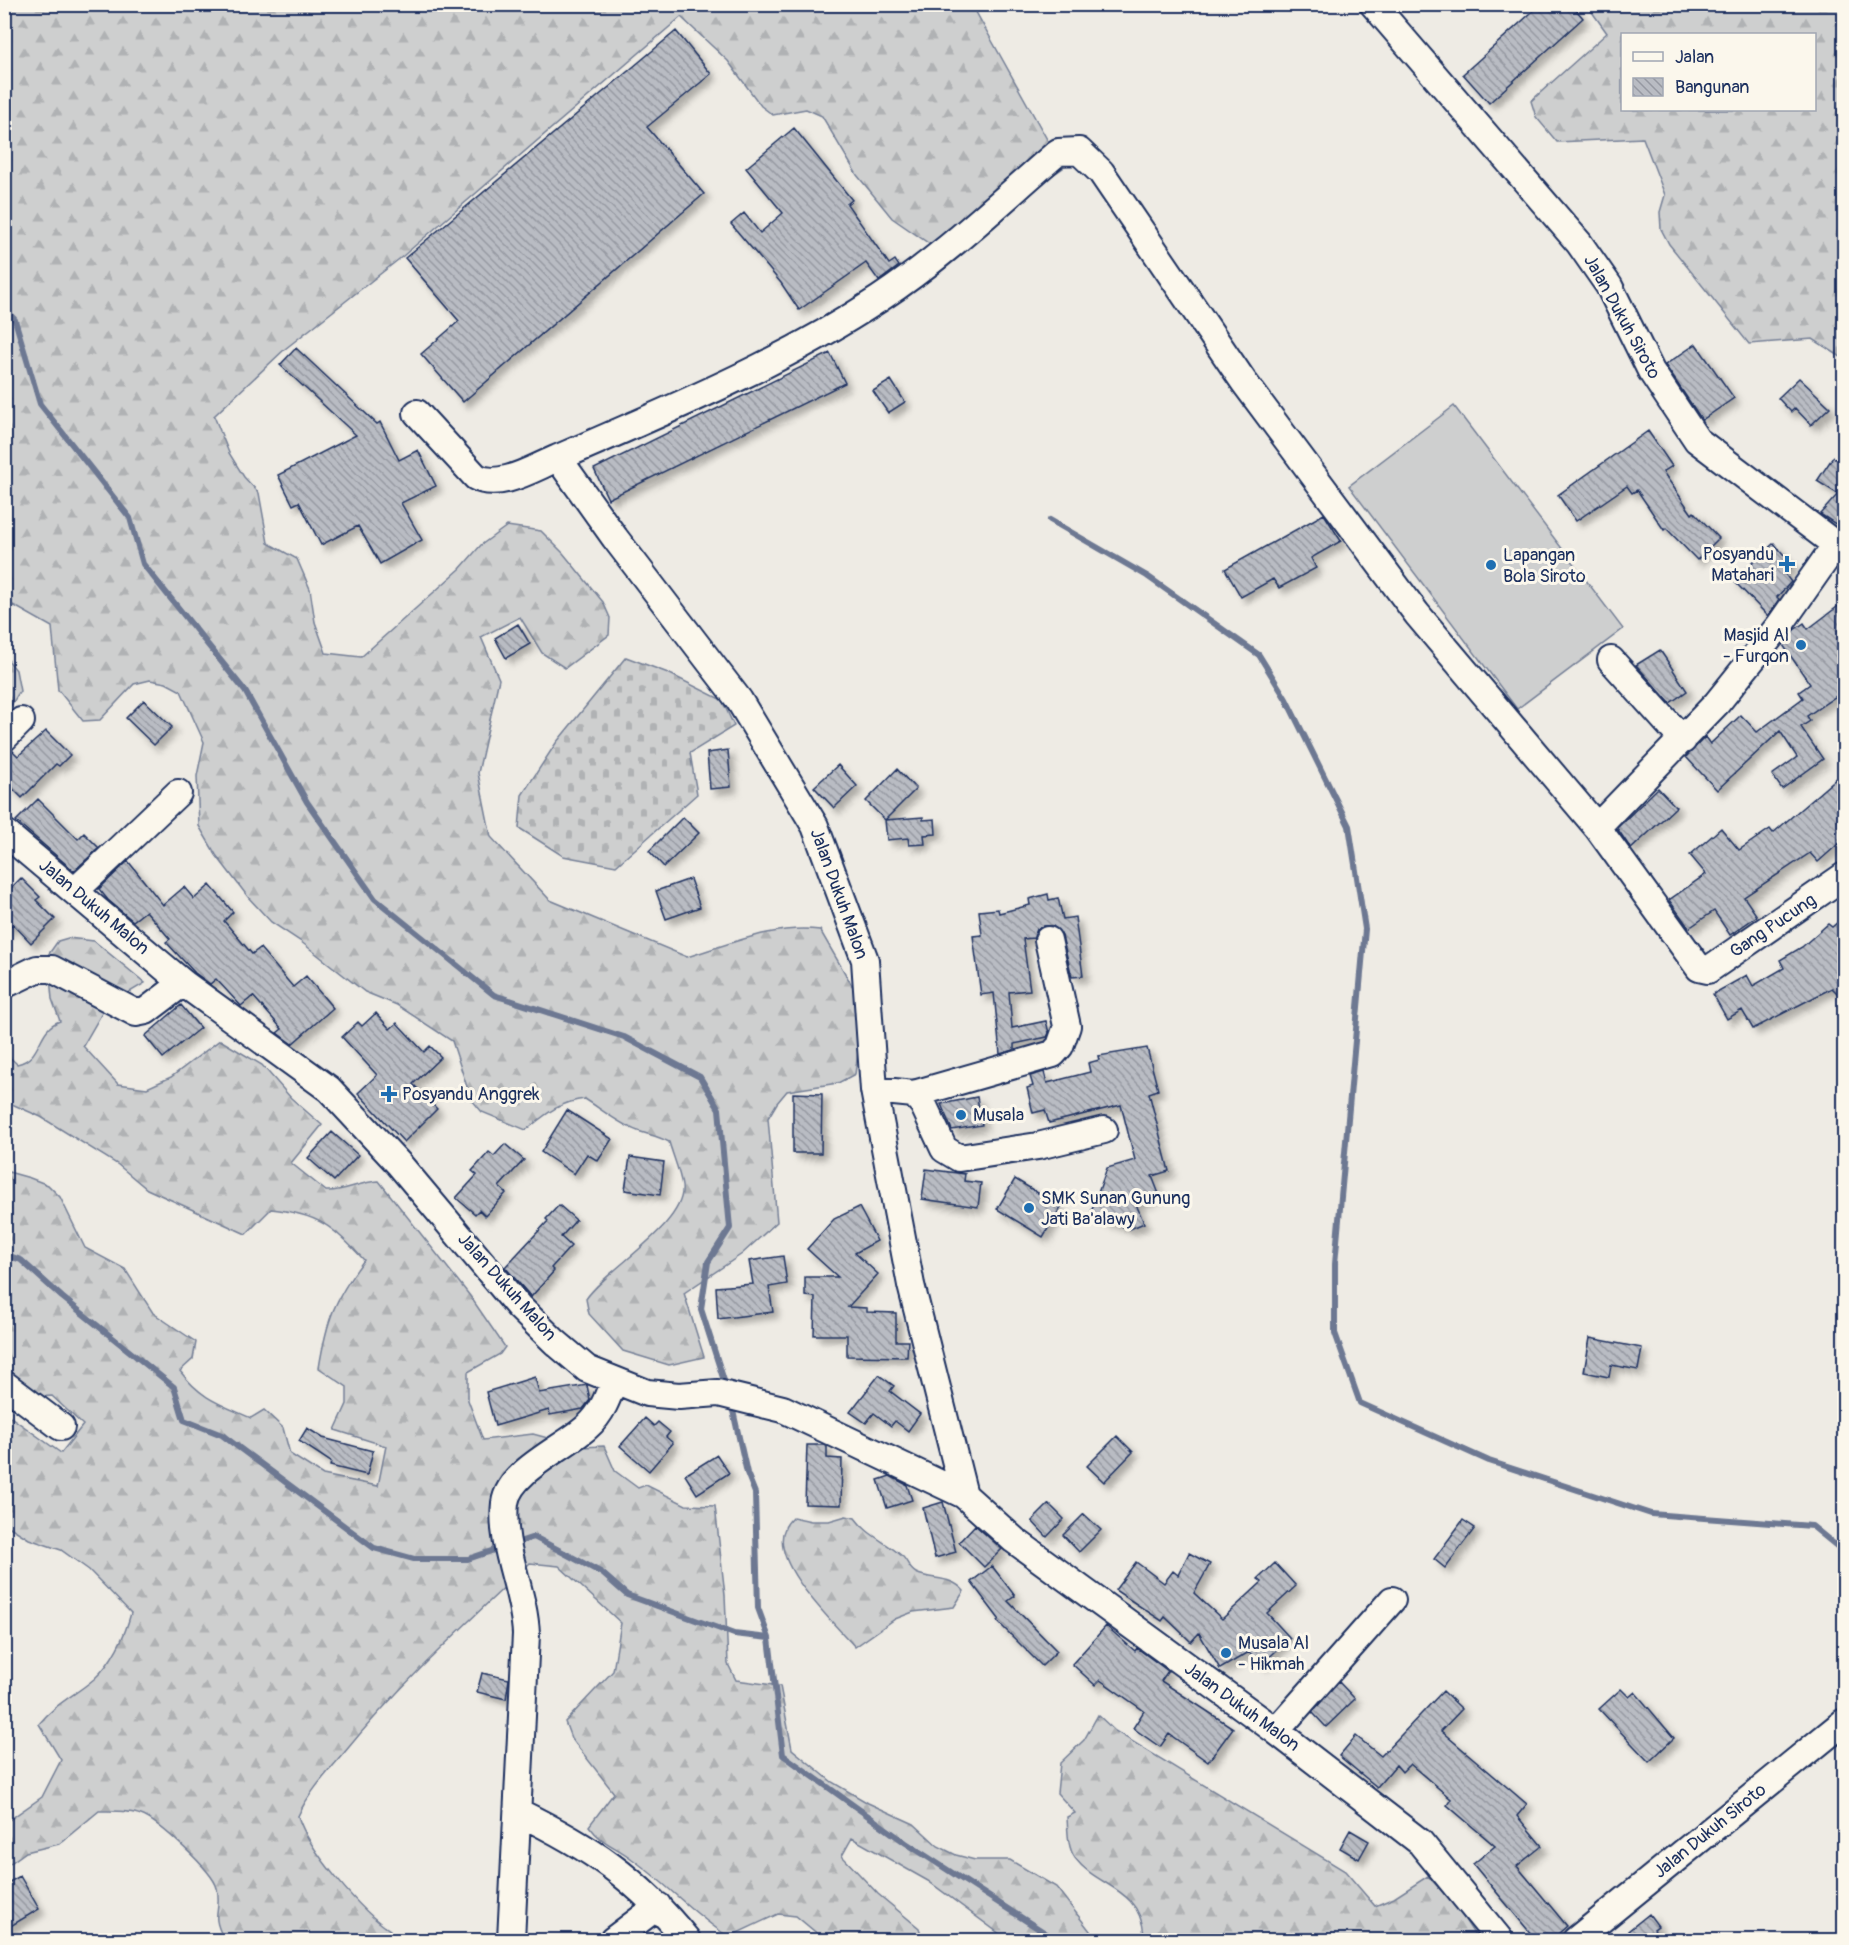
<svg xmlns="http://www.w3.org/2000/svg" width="1849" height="1945" viewBox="0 0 1849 1945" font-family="Pangolin,sans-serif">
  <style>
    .forest { fill: url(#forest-firs); stroke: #747f96; stroke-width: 1.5; fill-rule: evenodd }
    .cemetery { fill: url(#cemetery-stones); stroke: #747f96; stroke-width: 1.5 }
    .pitch { fill: #cecfcf; stroke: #747f96; stroke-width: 1.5 }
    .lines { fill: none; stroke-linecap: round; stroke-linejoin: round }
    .stream { stroke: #6d7892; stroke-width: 6 }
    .building { fill: url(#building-back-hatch); stroke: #1b2f5e; stroke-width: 1.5; filter: url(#shadow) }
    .minor-casing { stroke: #1b2f5e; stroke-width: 30 }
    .minor { stroke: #fbf7ec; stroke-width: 26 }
    .poi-dot { fill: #1f6fb2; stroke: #fbf7ec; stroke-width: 2 }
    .labels { text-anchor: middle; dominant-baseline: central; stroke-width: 6; stroke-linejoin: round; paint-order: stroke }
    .street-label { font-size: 18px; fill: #1b2f5e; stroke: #fbf7ec }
    .poi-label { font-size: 18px; fill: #1b2f5e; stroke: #fbf7ec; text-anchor: start }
  </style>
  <defs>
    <pattern id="forest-firs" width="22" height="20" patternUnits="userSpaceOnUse" patternTransform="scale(1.5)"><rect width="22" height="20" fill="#cecfcf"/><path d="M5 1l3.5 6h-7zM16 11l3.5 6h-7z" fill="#b0b2b4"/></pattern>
    <pattern id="cemetery-stones" width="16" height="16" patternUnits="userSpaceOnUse" patternTransform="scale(1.5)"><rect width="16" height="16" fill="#cecfcf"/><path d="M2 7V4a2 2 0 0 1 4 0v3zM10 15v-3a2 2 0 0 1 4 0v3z" fill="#b0b2b4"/></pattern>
    <pattern id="building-back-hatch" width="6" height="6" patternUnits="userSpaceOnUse" patternTransform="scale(1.5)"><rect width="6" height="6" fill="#b9bcc3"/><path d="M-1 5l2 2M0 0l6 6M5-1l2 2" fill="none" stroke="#9699a2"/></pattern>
    <filter id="shadow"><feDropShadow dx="5.5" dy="5.5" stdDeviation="3" flood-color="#0004"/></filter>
  </defs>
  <rect width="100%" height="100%" fill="#eeebe4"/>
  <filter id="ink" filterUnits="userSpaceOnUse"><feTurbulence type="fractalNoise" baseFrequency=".0167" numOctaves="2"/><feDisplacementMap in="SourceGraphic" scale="12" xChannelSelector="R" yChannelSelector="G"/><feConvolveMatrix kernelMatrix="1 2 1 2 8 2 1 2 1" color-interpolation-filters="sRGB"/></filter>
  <g filter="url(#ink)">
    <path class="forest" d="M5,5h967l91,163 -77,52 -49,29 -45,-31 -35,-43 -35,-59 -16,-7 -33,6 -12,-9 -33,-45 -47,-44 -278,239 -118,93 -71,67 15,37 15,24 15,16 9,50 29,16 13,30 5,33 11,31 35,4 99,-88 21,-24 26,-19 34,5 22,22 40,49 7,16 -1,17 -44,33 -23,-15 -22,-36 -39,20 18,42 -21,94 13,64 59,63 137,57c43,-13 88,-33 133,-27l33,57 9,35 -7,52 -17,9 -51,8 -10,12 -9,15 9,104 -35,32 -58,39 20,64 -35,8 -46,-14 -34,-37 -3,-15c21,-31 101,-75 96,-113 -2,-14 -9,-30 -13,-44 -11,-6 -20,-7 -31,-11 -19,-7 -37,-22 -53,-32 -26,3 -39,15 -59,31l-44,-18 -11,-13 -19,-58 -55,-36 -32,-13 -65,-51 -29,-19 -23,-25 -32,-42 -17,-29 -2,-50 7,-34 -23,-51 -15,-8 -16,-3 -16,4 -34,36 -17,1 -25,-31 -6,-63 -39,-22 -8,10z
      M1587,5h257v354l-31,-20 -64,5 -80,-100 -8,-15 -1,-17 5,-17 -22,-57 -86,4 -21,-25 -5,-16 76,-68zM1622,34h192v76h-192z
      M4,655l12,15 4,21 -15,24z
      M68,938l26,3 51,42 -39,23 -23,40 35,38 29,4 24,-11 49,-37 42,25 29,33 31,27 -31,38 35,28c19,1 32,-9 53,-10l91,115 35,51 -5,7 -32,18v28l15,40 50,-6 48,13 23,-1 11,25 23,17 8,-3 40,20 29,1 10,89 3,69 8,16 44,6 12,63 40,33 36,21 46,21 24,22 18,9 19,5h35l46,27 41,53h-89l-80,-59 -76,-43 -10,18 36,38 41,34 4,12h-98l-29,-24 -18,-2 -49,23c-35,-22 -63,-54 -97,-78 -17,-13 -30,-15 -43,-33l25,-33 -43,-55 -6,-16 48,-51 8,-48 -62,-57 -29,-3c-64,61 -130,121 -186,190 -17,20 -35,39 -46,63 10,33 63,96 92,114l-3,10h-157l-7,-3c-13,-24 -1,-26 -6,-49 -4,-17 -59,-67 -76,-73 -12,-5 -29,-4 -42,-4l-40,33 -33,8 -21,15v-44l37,-26 19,-37 -22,-36c17,-21 35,-28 55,-45 18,-16 31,-43 37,-66l-42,-43 -28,-20 -32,-11 -24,-15v-111l56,40 22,-28 -31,-29 -17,1 -30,-30v-196l25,7 18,7 12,12 25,51 40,21 28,44 43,29 -3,17 -13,12c21,28 40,33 71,47l13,-8 19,18 7,26 33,21 55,11 8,-40 -51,-16 12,-26v-17l-28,-19c8,-49 15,-68 45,-108 -31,-34 -46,-46 -93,-51l-25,25 -99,-45 -30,-25 -76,-47 -36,-16v-48l12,11c26,-5 19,-35 43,-43l-8,-22 -4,-44 10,-14z
      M846,1516l9,2c12,17 30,23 47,38 6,5 7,14 14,17 16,8 35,2 48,18l-10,16 -41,5 -18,7 -40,28c-20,-23 -87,-85 -70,-119 1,-4 5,-8 8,-11l18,4h18z
      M1098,1715l17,16 230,140 30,35 19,-8 34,-22 30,33 20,31h-339l5,-6c-5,-48 -47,-46 -69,-76 -8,-12 -7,-27 -8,-41l8,-4 -18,-20 3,-30 24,-23z"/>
    <path class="cemetery" d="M626,657l42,16 54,27 12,26 -44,27 7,41 -81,72 -53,-10 -44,-28 3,-33 34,-52z"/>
    <path class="pitch" d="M1454,406l169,223 -106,80 -168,-223z"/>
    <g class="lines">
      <path class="stream" d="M4,308l11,12 25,84 90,114 13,46 102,127 62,111 68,97 119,96 130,42 76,40 19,32 11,119 -22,34 -7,47 25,78
        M1050,520l97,56 112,79 27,44 63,127 16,103 -30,335v69l25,70 129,58 162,53 161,12 32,26
        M4,1254l17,6 41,37 112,90 10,33 38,15 152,113 40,11h54l35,-12
        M731,1402l16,71 8,20 3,115 11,30 14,117 123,88 150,97
        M513,1544l21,-7 68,36 25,22 107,39 35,4"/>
    </g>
    <path class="building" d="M1541,4h30l12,14 -94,85 -26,-29z
      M676,31l35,43 -64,53 57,67 -241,208 -42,-48 38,-33 -54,-63z
      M794,128l58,72 -5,4 42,60 6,-4 4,6 -20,15 -13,-18 -67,47 -18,-27 -50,-59 13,-11 16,20 23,-20 -37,-45z
      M1696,344l38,54 -32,22 -37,-55z
      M296,348l81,76 3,-2 19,38 19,-10 18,36 -35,17 21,37 -42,24 -22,-38 -37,19 -22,-43 -6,3 -15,-30 78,-40 -76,-70z
      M830,353l15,30 -237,116 -14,-30z
      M1799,378l31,29 -19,18 -16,-17 -4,4 -13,-14z
      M891,380l14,22 -17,11 -15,-22z
      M1648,431l24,35 -9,6 29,42 2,-2 25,26 -22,22 -31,-32 -2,2 -27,-40 -5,3 -5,-7 -51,35 -18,-26z
      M1833,457l12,8v65l-25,-16 18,-20 -21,-13z
      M1324,514l17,27 -30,17 5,10 -37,20 -6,-9 -32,18 -16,-28z
      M1774,543l19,23 -9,7 7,9 -14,15 2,2 -11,17 -35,-36z
      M1845,601v89l-38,26 3,5 -9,6 22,32 -41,30 -10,-14 25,-18 -17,-26 -63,59 -31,-33 19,-20 5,7 31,-29 16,17 46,-34 -4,-6 11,-8 -27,-39 11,-15 10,-7 4,6z
      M518,624l12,20 -24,14 -11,-20z
      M1660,650l27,41 -17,12 -34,-38z
      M144,700l28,27 -18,18 -28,-27z
      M46,731l24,24 -11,11 -3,-2 -34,34 -18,-18v-27l8,-3 6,6z
      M728,750l3,37 -21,2 -3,-36z
      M838,765l19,21 -23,22 -20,-21z
      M897,769l19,20 -31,31 -19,-19z
      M1845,771v67l-27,24 -8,-9 -66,44 13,19 -27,19 -16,-24 -25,17 -20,-28 37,-26 -16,-19 31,-27 18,22 31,-21 3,4z
      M1658,788l18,19 -45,42 -14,-21z
      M38,799l40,40 6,-6 15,15 -25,23 -58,-50z
      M683,817l16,16 -35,34 -15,-16z
      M923,817v3l12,-1 1,15 -12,1 1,9 -16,1 -1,-7 -21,2 -2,-20z
      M128,861l35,44 21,-18 10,12 16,-14 23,27 -9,9 28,33 8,-6 33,39 13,-11 27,32 -41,36 -15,-11 5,-4 -29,-33 -12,10 -25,-27 -6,5 -15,-11 -29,-31 4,-3 -24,-28 -13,10 -25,-21 -9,-11z
      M21,878l19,19 -4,3 19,19 -24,24 -18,-19 -9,8v-37z
      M690,879l10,28 -34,12 -10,-28z
      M1048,894l1,6 9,-2 5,21 12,-2 8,59 -11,1 -10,-41 -9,-10h-9l-7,3 -3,9 -11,1 7,51 -21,2 3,36 34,-7 3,12 -2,4 -33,7v6l-14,4 -6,-61 -13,2 -8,-59 9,-1 -3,-24 19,-2 1,4 31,-8 -1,-6z
      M1845,916v85l-13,-13 -79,41 -11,-19 -15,9 -14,-25 34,-19 6,11 31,-18 -4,-8 22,-13 26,-23 4,3z
      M181,1005l19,23 -37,30 -18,-22z
      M376,1013l14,16 7,-6 27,29 6,-6 11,11 -28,27 24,25 -33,33 -46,-49 19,-18 -35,-38 16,-15 4,4z
      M1147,1048l11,42 -9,3 20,78 -17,5 7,18 -23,10 8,19 -14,6 -40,-14 17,-47 28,-8 -14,-55 -72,18 -4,-13 -12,3 -6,-25 6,-2 -3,-10 14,-4 3,11 43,-11 -2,-9 11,-3 -1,-4z
      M793,1093l29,1 -1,59h-28z
      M977,1097l5,28 -30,5 -11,-26z
      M567,1110l45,29 -14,22 -11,-7 -13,20 -33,-22z
      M332,1132l26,23 -24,26 -26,-23z
      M505,1144l19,16 -25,27 7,6 -21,23 -6,-6 -4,4 -19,-16 21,-23 -5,-4 17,-19 5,4z
      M630,1157l34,5 -4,33 -35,-5z
      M926,1169l39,5 -1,7 17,2 -3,24 -56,-8z
      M1015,1179l46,28 -18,30 -46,-28z
      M559,1205l17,15 -15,17 10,9 -20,22 3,3 -23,26 -26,-30 43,-46 -2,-2z
      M859,1207l18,34 -22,12 23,21 -30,33 19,1v4l29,1v28h12l-1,16 -60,-1v-21h-33l1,-38 -10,-1v-19h33l-31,-28 27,-30z
      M783,1256l4,28 -18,3 4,25 -55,7 -2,-32 37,-3 -4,-23z
      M1590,1338l52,10 -4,22 -27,-5 -2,12 -25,-5z
      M879,1375l15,11 -4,5 30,23 -12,17 -13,-10 -4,5 -17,-13 -8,10 -16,-11z
      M535,1377l4,16 48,-8 3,15 -7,9 -33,6 -1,-5 -54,16 -9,-34z
      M645,1418l9,8 4,-4 12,10 -4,5 7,6 -24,28 -29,-25z
      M307,1428l16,10 50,13 -6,24 -37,-9 1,-4 -32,-21z
      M1117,1436l16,16 -29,30 -17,-16z
      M807,1445h17l3,1v12l15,1 -1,46 -36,-1z
      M717,1455l12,18 -32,21 -12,-19z
      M890,1476l17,9 5,15 -25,8 -9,-28z
      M943,1502l13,50 -21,6 -12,-50z
      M1049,1504l15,15 -17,18 -15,-16z
      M1084,1514l17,16 -22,22 -16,-17z
      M1463,1520l12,8 -30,40 -11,-9z
      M975,1525l27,24 -18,18 -25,-25z
      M1189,1553l21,11 -16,29 28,26 40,-37 -4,-3 17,-16 21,23 -29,27 23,25 -29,27 -12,-13 -29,17 -21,-36 -8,9 -26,-25 -3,4 -47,-31 21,-28 28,21 9,-12 5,4z
      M992,1566l23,30 -7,5 49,50 -15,15 -45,-45 2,-2 -28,-37z
      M1106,1626l29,25 2,-3 31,23 -7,10 72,47 -25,34 -39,-28 -9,13 -27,-19 11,-17 -44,-31 -5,5 -23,-21z
      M482,1673l27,6 -3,20 -29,-7z
      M1339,1682l16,17 -29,28 -14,-15z
      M1621,1689l8,8 6,-5 39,46 -25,24 -50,-53z
      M1443,1691l19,18 -21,22 86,73 -10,12 25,30 -25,20 50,60 -17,15h-13l-64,-77 22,-18 -48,-41 4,-6 -41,-35 -8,8 -6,-7 -19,22 -38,-31 17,-20 25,20z
      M1350,1830l19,11 -10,18 -19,-11z
      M20,1876l19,33 -35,21v-45z
      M1649,1914l9,12 -4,3 10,12h-29l-7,-10z"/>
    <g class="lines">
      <defs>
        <path id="minor" d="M1373,4l206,239 30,43 42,85 46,69 147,111
          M417,413l59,64c24,13 59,-10 82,-19l57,80 124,162 76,126 50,134 9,130 37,195 53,210
          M558,458c110,-48 221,-93 321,-159 64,-42 121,-97 179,-147l21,-1 22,21 143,210 173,232 180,213 102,141 9,2 136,-94
          M1611,660l72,80
          M4,738l17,-17
          M1597,827l120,-124 62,-77 58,-83
          M4,832l179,151 146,106 70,75 120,143 36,35 32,27 60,24 32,3 39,-3 65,16 181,86 50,45 262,191 144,111 80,98
          M76,890l102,-97
          M4,985l33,-16h15l84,44 10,-2 37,-28
          M874,1090l40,4 9,10 21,45 15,9 79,-12 66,-16
          M914,1094l139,-40 7,-8 7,-20 -19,-86
          M4,1384l57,43
          M1276,1731l116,-131
          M518,1812c72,35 119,66 169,128
          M511,1940l15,-306c-2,-45 -26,-86 -21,-131 4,-32 59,-55 82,-76 15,-13 21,-30 27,-47
          M613,1940l45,-34
          M1576,1940l268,-218"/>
      </defs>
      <use href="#minor" class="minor-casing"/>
      <use href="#minor" class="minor"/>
    </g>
  </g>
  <g class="poi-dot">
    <path d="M1784 555h6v6h6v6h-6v6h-6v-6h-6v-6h6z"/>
    <circle cx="1491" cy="565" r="6"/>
    <circle cx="1801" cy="645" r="6"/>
    <path d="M386 1085h6v6h6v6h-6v6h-6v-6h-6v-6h6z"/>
    <circle cx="961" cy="1115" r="6"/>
    <circle cx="1029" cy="1208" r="6"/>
    <circle cx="1226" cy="1653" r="6"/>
  </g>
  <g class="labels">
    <g class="street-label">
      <text transform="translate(1622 317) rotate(61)">Jalan Dukuh Siroto</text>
      <text transform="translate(839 894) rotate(70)">Jalan Dukuh Malon</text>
      <text transform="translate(94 907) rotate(40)">Jalan Dukuh Malon</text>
      <text transform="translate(1773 926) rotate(-34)">Gang Pucung</text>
      <text transform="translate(507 1287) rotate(48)">Jalan Dukuh Malon</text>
      <text transform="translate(1242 1707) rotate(36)">Jalan Dukuh Malon</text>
      <text transform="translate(1710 1831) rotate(-39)">Jalan Dukuh Siroto</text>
    </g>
    <g class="poi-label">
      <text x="1774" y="554" text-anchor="end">Posyandu<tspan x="1774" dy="21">Matahari</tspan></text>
      <text x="1503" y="555">Lapangan<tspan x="1503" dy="21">Bola Siroto</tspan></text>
      <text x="1789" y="635" text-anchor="end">Masjid Al<tspan x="1789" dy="21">- Furqon</tspan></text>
      <text x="402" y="1094">Posyandu Anggrek</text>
      <text x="973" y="1115">Musala</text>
      <text x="1041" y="1198">SMK Sunan Gunung<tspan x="1041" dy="21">Jati Ba'alawy</tspan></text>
      <text x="1238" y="1643">Musala Al<tspan x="1238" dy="21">- Hikmah</tspan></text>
    </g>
  </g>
  <rect width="1849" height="1945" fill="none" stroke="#fbf7ec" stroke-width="24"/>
  <rect x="12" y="12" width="1825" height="1921" fill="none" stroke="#1b2f5e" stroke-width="2" filter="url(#ink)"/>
  <rect x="1621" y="33" width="195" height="78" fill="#fbf7ec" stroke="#a1a7b3" stroke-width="1.5"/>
  <rect x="1633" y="52" width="30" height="9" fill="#fbf7ec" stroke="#a1a7b3" stroke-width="1.5"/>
  <text x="1675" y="63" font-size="18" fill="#1b2f5e">Jalan</text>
  <rect x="1633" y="78" width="30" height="18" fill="url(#building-back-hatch)" stroke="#a1a7b3" stroke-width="1.5"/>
  <text x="1675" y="93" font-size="18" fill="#1b2f5e">Bangunan</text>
</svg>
